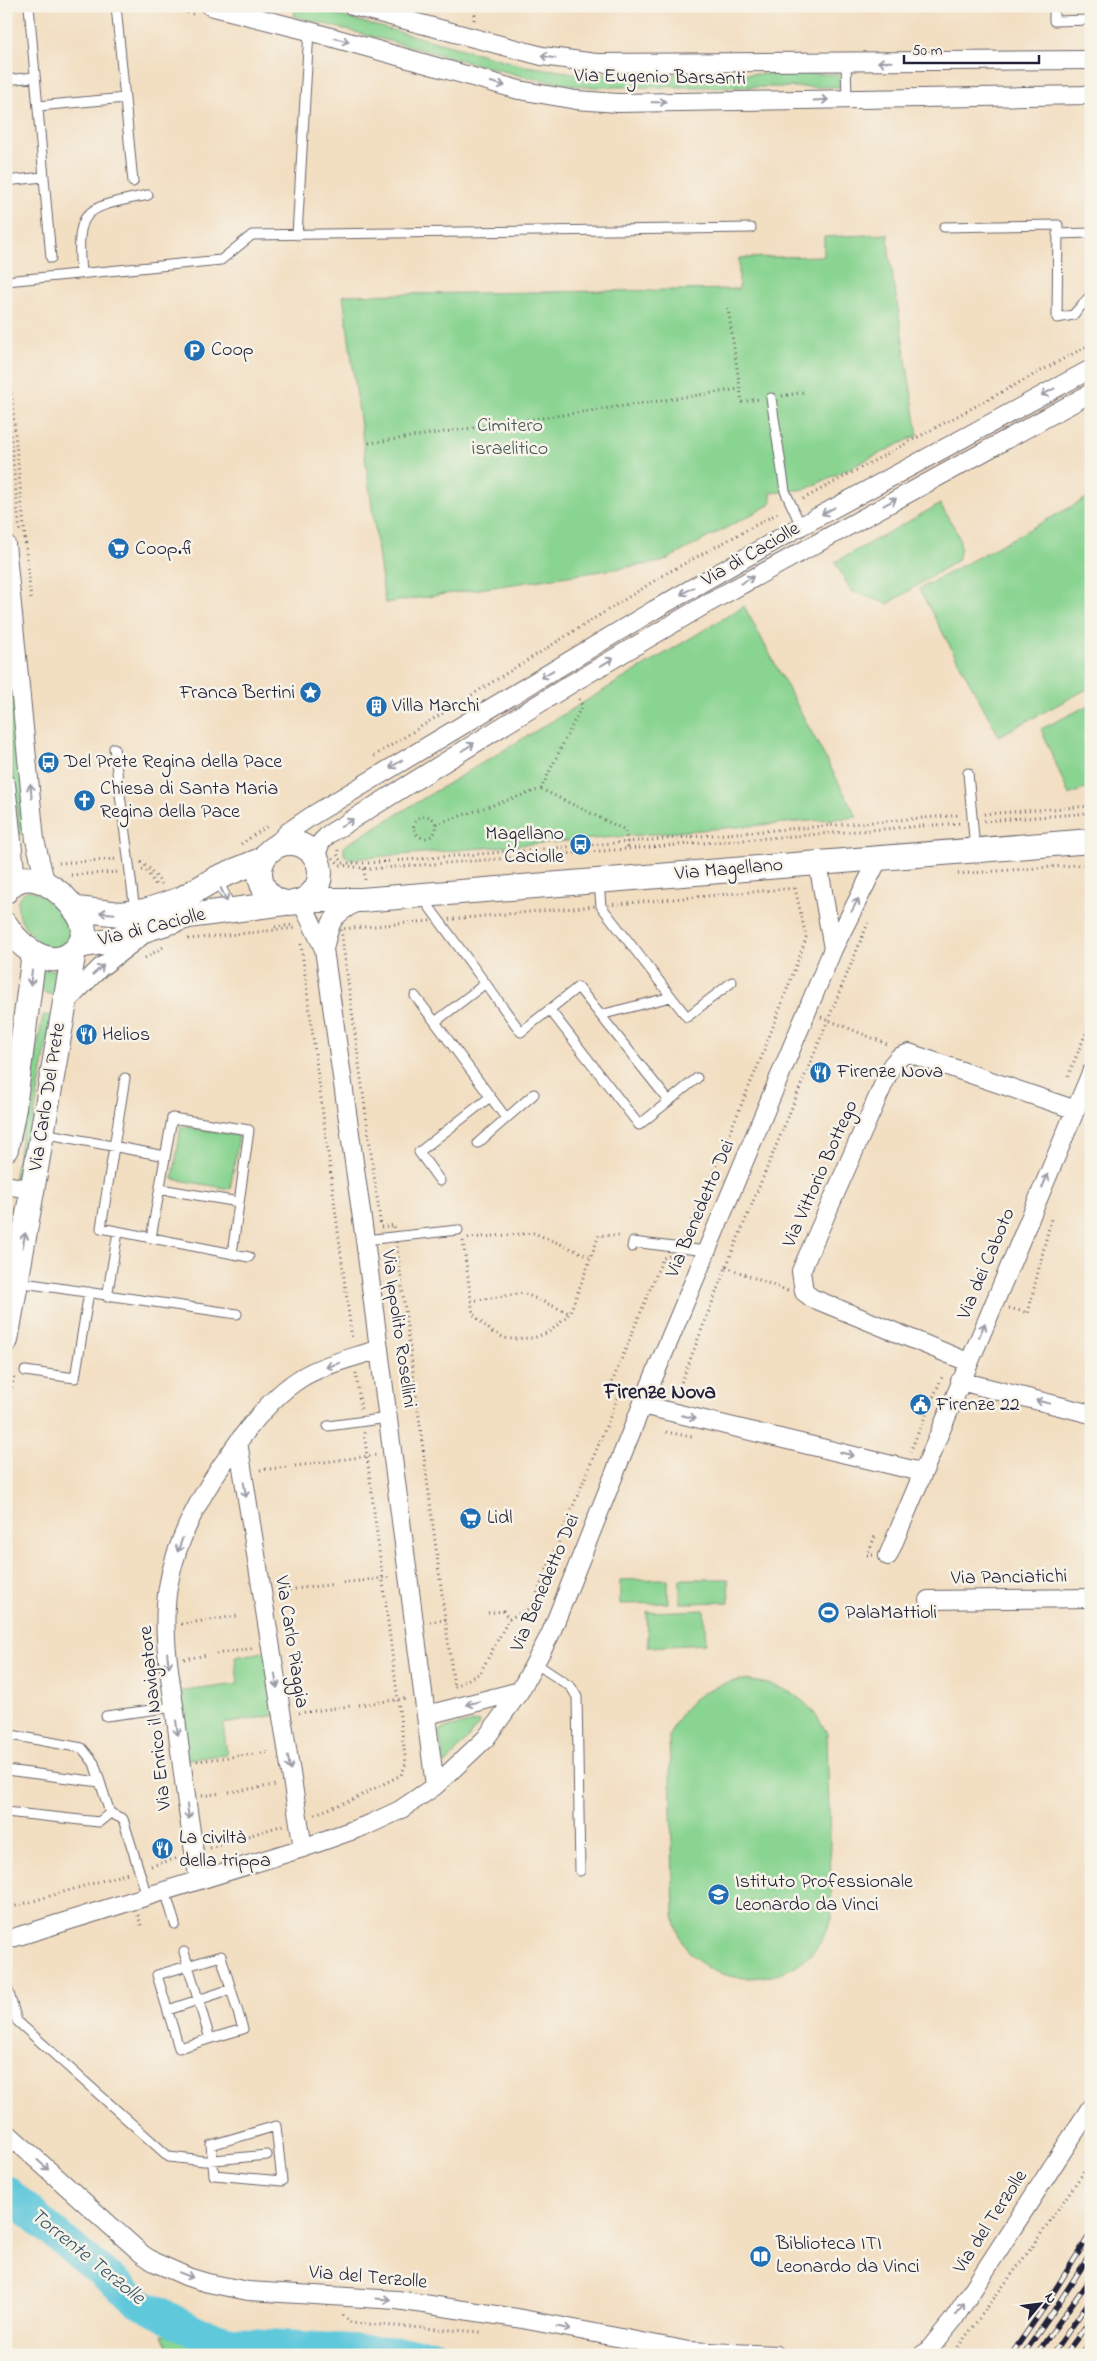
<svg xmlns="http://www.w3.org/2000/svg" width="1097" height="2361" viewBox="0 0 1097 2361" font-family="'Indie Flower',sans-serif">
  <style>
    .green { fill: #89d491; stroke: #567b66 }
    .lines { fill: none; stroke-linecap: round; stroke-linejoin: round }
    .river { stroke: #5fc8db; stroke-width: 32 }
    .lane-casing { stroke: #6b646a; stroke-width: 11 }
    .street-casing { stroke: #6b646a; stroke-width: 20 }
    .secondary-casing { stroke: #6b646a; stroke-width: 26 }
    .path { stroke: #6b646a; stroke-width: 3; stroke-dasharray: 1 4; stroke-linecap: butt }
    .lane { stroke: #fff; stroke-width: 9 }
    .street { stroke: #fff; stroke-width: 18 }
    .secondary { stroke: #fff; stroke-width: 24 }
    .rail-casing { stroke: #22223b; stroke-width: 5.5 }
    .rail { stroke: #f7f3e8; stroke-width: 4; stroke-dasharray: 11; stroke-linecap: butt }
    .oneway { stroke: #9c9ca7 }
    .labels { text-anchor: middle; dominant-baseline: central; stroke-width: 5; stroke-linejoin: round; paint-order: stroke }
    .street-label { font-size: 20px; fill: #22223b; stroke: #f7f3e8 }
    .poi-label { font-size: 20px; fill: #22223b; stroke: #f7f3e8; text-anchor: start }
    .park-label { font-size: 20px; fill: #415755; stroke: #f7f3e8 }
    .neighbourhood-label { font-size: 21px; font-weight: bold; fill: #22223b; stroke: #f7f3e8 }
    .water-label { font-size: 21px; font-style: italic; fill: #34546b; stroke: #f7f3e8 }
  </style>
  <rect width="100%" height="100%" fill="#f7f3e8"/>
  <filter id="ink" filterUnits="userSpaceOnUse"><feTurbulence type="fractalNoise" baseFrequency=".02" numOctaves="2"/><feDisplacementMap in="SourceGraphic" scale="10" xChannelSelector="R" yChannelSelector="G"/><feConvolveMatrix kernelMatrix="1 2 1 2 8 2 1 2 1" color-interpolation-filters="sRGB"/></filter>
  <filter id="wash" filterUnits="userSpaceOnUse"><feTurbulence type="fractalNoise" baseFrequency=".0096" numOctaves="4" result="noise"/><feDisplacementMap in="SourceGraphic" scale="20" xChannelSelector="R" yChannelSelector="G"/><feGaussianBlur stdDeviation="1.12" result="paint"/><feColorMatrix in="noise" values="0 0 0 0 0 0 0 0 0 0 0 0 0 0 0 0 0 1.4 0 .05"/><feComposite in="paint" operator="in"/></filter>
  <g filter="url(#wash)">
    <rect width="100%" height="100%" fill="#f2dec1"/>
    <path class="green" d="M296,6h7l222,60 57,8h257v13h-256l-58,-10 -231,-61z
      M888,234l1,18 29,183 -112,54 -35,4v11l-109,58 -277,41 -42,-308 396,-6v-31l85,-2v-19z
      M1091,496v191l-92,49 -80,-147z
      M940,504c9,17 30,39 16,57l-68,43 -37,-13 -16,-29z
      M744,606l113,211 -507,42 -6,-4v-9z
      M6,632l22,201 -9,1 -13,-119z
      M1091,704v82l-22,9 -28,-66z
      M31,890c16,7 54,35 33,53 -4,4 -9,5 -14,4 -21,-4 -50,-51 -19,-57z
      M39,969l24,1 -4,26 -23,-5z
      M43,1015l9,1 -30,166 -8,-2z
      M181,1126l58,10 -9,53 -57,-10z
      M11,1206l7,1 -12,67v-42z
      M668,1579v24l-48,1v-24z
      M680,1579h48l1,23 -49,1z
      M704,1610l2,34 -58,3 -1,-35z
      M268,1651l9,64 -54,9 4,30 -43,6 -8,-68 62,-8 -3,-27z
      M741,1680c42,3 66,16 86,53l5,185c-5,13 -11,26 -21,36 -32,32 -99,34 -125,-7 -7,-10 -10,-21 -12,-32l-5,-179c15,-34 35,-50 72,-56z
      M479,1721l1,2 -34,41 -2,-1 -5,-31 2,-3z
      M163,2335l177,20h-168z"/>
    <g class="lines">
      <path class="river" d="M6,2191l50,44 84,68 60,31 35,9 200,12"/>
    </g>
  </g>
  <g filter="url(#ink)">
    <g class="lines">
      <defs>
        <path id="lane" d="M29,6l22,252
          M116,6l17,176
          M1054,6v15l37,-1
          M846,62l1,37
          M6,80l29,-3
          M38,106l87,-8
          M6,181l37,-4
          M944,227l114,-2 -1,93 16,-3 18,-20
          M1057,234l34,-1
          M297,235l12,-204
          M81,273c-6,-68 6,-65 67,-78
          M6,281l215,-21 31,-25 499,-7
          M771,398l14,93 16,35
          M114,748l21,163
          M968,773l7,76
          M217,878l15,32
          M599,883l2,23 86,111 45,-35
          M422,897l99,135 57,-45 91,114 -30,24 -89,-115
          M415,996l20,26 51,-39
          M600,1015l71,-18
          M435,1022l71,96
          M125,1078l-24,150 148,29
          M669,1101l28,-23
          M43,1133l122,23
          M478,1143l56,-49
          M440,1181l-21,-29 71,-55
          M160,1189l79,13
          M151,1238l21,-120 77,12 -17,124
          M365,1240l93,-10
          M632,1247l1,-5 73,9
          M17,1282l220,32
          M107,1297l11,-65
          M25,1371l50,7 14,-86
          M328,1426l60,-8
          M535,1663l36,24 6,10 3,174
          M106,1716l68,-9
          M6,1734l76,14 12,15 16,50 13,6 24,77
          M6,1770l94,12
          M6,1812l93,10 11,-9
          M165,1890l10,34
          M184,1952l26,87
          M221,1956l22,73 -64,19 -22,-73z
          M6,1983l11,38 152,136 35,4 63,-6
          M168,2010l63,-21
          M276,2126l6,55 -68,-6 -3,-30z"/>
        <path id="street" d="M210,6l99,25 210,59 57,10 42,3 473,-8
          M353,6l189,50 54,7 495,-3
          M6,544l29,296 10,41
          M6,784l9,86 4,10
          M273,848l15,-16 25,-17 341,-205 147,-84 290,-157
          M315,857l6,-15 8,-8 240,-149 139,-82 383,-210
          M818,863l15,86
          M301,901l23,48 41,291 70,546
          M324,949c7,-30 7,-33 35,-48
          M64,1004l36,-36 44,-34
          M6,1185l27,5
          M968,1362l-156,-64 -8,-6 -3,-21 91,-206 7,-8 10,-4 167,57
          M960,1381l131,33
          M642,1405l279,67
          M238,1442l65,406
          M888,1556l203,-483
          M928,1600l163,-2
          M427,1715l93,-24
          M199,1880c-10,-53 -16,-107 -23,-161 -6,-43 -15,-88 -8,-132 8,-48 33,-93 61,-132 19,-28 43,-59 72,-77 23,-14 52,-20 78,-29
          M6,1940l297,-92 67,-24 30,-14 35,-24 51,-48 34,-47 30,-56 92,-230 191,-456 46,-91
          M6,2132l136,122 12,8 34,15 20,6 40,8 149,9 120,18 172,33 87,4
          M922,2355l6,-4 25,-31 138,-213"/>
        <path id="secondary" d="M260 873a30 30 0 1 1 60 0a30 30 0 1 1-60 0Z
          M6,891c16,-23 40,-10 56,4 15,15 33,35 13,55 -6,6 -15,10 -24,9 -18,-2 -36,-19 -45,-34
          M304,900h57l730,-59
          M77,909l43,5 25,-3 36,-12 36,-21 46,-19
          M79,946l30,-5 79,-25 97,-13
          M6,1149l8,-41 20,-155
          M6,1340l68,-389"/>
      </defs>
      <use href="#lane" class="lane-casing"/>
      <use href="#street" class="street-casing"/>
      <use href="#secondary" class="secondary-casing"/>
      <path class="path" d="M163,6l33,9
        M474,20l2,-14
        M728,308l14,94 17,-3
        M6,339l25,261
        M6,390l14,144
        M782,396l22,-4
        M369,443l371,-54
        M803,499l288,-155
        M374,756l293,-183 113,-61
        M541,789l84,41 3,19
        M984,814l107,-8
        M414 827a11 11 0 1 1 22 0a11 11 0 1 1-22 0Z
        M984,821l107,-8
        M436,824l105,-35 41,-84 -3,-6
        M241,844l28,-19
        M338,850l-1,4 6,9h25l592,-48
        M333,858l7,7 29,4 592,-46
        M141,862l10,8 11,14
        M59,863l58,-4
        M364,869l1,12
        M142,870h4l11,17
        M958,874l133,-10
        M71,875l48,-3
        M795,888l11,49 -2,7 -42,112 -69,163 -17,35 -13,4 -53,129 10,3 -8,22 -76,184 -6,12 -21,11 -29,54 -26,14 -60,-462 -13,2 -40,-298z
        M275,927l18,-2
        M188,939l108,-11
        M301,944l51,395
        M145,958l20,-12
        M8,960l1,16
        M821,1017l66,27
        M1068,1076l23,-55
        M468,1238l66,-5 57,24 8,-22 23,1
        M463,1241l10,73 20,19 15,6 25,-1 16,-6 17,-14 5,-8 20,-53
        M726,1267l62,24
        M471,1301l52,-8 46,20
        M1009,1308l19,5 23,-94
        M356,1373l5,36
        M676,1396l50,-129 142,-344
        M6,1412l8,-35
        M666,1432l26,5
        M910,1452l32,-75
        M295,1466l81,-11
        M260,1470l27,-3
        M873,1555h-6l9,-21
        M343,1583l49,-6
        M280,1591l55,-7
        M488,1613l15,-2 6,8
        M430,1622l18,-3
        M181,1624l57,-8
        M216,1654l39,-6
        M184,1659l24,-4
        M359,1705l49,-7
        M299,1713l51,-7
        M261,1753l10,-1
        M197,1761l57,-7
        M229,1792l47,-7
        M202,1796l19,-3
        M315,1814l39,-15 47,-24 5,-11 -42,-332
        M210,1848l73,-23
        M151,1866l27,-8
        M6,1909l122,-36
        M138,1915l4,13
        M343,2315l8,8 130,9
        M952,2355l77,-104 52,-75 10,-19"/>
      <use href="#lane" class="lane"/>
      <use href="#street" class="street"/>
      <use href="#secondary" class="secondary"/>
      <defs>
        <path id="rail" d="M1011,2355l32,-46 48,-76
          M1023,2355l28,-40 40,-62
          M1036,2355l55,-78
          M1052,2355l39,-56
          M1065,2355l26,-36
          M1080,2355l11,-15"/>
      </defs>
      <use href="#rail" class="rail-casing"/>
      <use href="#rail" class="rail"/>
    </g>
    <defs><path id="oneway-shaft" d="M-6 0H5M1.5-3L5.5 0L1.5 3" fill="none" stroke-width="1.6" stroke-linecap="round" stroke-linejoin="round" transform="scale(1.25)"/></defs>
    <g class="oneway">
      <use href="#oneway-shaft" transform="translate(342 40) rotate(16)"/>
      <use href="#oneway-shaft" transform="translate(548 57) rotate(-168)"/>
      <use href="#oneway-shaft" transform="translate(885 62) rotate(179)"/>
      <use href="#oneway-shaft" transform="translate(498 84) rotate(15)"/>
      <use href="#oneway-shaft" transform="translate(821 100) rotate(-3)"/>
      <use href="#oneway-shaft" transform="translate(659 102) rotate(-1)"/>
      <use href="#oneway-shaft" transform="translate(1048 392) rotate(152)"/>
      <use href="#oneway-shaft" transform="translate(890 502) rotate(-29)"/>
      <use href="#oneway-shaft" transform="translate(828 511) rotate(151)"/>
      <use href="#oneway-shaft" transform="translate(747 580) rotate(-30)"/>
      <use href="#oneway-shaft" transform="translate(687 591) rotate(150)"/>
      <use href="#oneway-shaft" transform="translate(607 662) rotate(-31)"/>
      <use href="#oneway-shaft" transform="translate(547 674) rotate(149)"/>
      <use href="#oneway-shaft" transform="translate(468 747) rotate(-32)"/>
      <use href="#oneway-shaft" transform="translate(396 764) rotate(148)"/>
      <use href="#oneway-shaft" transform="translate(31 791) rotate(-95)"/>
      <use href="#oneway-shaft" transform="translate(347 823) rotate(-32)"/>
      <use href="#oneway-shaft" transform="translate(224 895) rotate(65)"/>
      <use href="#oneway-shaft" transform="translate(855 905) rotate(-62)"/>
      <use href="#oneway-shaft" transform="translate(107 913) rotate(-175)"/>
      <use href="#oneway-shaft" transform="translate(98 970) rotate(-41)"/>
      <use href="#oneway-shaft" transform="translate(31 978) rotate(97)"/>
      <use href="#oneway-shaft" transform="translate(1045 1181) rotate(-67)"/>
      <use href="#oneway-shaft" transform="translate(24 1240) rotate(-80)"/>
      <use href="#oneway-shaft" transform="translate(982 1330) rotate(-67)"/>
      <use href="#oneway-shaft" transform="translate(333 1365) rotate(162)"/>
      <use href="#oneway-shaft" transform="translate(1043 1402) rotate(-166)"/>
      <use href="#oneway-shaft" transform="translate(689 1417) rotate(13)"/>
      <use href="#oneway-shaft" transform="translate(847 1454) rotate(13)"/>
      <use href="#oneway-shaft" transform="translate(245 1490) rotate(81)"/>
      <use href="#oneway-shaft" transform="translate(180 1545) rotate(110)"/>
      <use href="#oneway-shaft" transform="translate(168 1660) rotate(83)"/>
      <use href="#oneway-shaft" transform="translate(276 1681) rotate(81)"/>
      <use href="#oneway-shaft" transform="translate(473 1703) rotate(166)"/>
      <use href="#oneway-shaft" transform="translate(177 1728) rotate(83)"/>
      <use href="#oneway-shaft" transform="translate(289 1763) rotate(81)"/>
      <use href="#oneway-shaft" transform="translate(188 1812) rotate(82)"/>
      <use href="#oneway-shaft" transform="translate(43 2165) rotate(42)"/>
      <use href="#oneway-shaft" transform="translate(186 2275) rotate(21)"/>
      <use href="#oneway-shaft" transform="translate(383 2299) rotate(4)"/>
      <use href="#oneway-shaft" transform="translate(960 2309) rotate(-56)"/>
      <use href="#oneway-shaft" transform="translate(564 2328) rotate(11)"/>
    </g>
  </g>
  <defs>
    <symbol id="parking-disc" viewBox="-11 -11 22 22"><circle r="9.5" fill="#1f6fb2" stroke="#f7f3e8"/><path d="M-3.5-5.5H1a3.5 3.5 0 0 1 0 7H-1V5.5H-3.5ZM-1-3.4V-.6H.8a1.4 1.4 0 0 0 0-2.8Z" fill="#fff"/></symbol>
    <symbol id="supermarket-disc" viewBox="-11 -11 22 22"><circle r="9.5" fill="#1f6fb2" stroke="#f7f3e8"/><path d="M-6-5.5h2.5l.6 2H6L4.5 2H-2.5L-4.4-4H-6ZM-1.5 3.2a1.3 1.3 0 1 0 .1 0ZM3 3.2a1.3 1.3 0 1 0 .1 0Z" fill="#fff"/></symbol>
    <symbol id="sight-disc" viewBox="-11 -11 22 22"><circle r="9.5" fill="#1f6fb2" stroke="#f7f3e8"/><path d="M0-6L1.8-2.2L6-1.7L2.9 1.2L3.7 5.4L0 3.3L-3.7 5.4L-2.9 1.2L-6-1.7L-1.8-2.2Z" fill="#fff"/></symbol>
    <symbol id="building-disc" viewBox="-11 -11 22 22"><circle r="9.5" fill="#1f6fb2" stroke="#f7f3e8"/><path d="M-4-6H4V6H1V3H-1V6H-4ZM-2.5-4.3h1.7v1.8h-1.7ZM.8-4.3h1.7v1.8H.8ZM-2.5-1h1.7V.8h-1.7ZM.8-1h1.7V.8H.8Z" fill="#fff"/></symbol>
    <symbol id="bus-disc" viewBox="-11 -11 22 22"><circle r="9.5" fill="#1f6fb2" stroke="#f7f3e8"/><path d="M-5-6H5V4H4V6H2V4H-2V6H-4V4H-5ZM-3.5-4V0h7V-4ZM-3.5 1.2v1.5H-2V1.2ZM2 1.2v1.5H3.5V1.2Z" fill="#fff"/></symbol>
    <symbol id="church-disc" viewBox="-11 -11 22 22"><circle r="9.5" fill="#1f6fb2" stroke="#f7f3e8"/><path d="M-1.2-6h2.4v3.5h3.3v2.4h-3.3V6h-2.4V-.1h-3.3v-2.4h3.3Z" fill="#fff"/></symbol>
    <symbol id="restaurant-disc" viewBox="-11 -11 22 22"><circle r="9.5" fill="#1f6fb2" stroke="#f7f3e8"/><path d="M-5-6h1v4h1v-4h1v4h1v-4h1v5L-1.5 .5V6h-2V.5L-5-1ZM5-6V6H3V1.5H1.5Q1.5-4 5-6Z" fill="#fff"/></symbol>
    <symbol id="civic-disc" viewBox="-11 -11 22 22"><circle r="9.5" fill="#1f6fb2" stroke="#f7f3e8"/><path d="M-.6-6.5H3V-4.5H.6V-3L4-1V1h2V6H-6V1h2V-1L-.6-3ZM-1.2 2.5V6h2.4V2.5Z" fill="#fff"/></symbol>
    <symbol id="stadium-disc" viewBox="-11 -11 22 22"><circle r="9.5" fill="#1f6fb2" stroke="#f7f3e8"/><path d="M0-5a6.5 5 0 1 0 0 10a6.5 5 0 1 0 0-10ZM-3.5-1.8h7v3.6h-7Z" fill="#fff"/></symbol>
    <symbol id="school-disc" viewBox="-11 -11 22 22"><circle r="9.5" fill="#1f6fb2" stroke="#f7f3e8"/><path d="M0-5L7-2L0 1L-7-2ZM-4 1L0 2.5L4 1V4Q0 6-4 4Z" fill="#fff"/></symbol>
    <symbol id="library-disc" viewBox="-11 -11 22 22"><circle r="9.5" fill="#1f6fb2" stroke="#f7f3e8"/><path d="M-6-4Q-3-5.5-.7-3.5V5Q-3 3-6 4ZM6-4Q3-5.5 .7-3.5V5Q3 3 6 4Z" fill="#fff"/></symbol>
  </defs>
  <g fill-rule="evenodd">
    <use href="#parking-disc" x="182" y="338" width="25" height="25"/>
    <use href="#supermarket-disc" x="106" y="536" width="25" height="25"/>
    <use href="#sight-disc" x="298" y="680" width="25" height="25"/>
    <use href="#building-disc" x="364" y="694" width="25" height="25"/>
    <use href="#bus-disc" x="36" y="750" width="25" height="25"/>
    <use href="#church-disc" x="72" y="788" width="25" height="25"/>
    <use href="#bus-disc" x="568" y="832" width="25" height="25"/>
    <use href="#restaurant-disc" x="74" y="1022" width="25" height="25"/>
    <use href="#restaurant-disc" x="808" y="1060" width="25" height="25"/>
    <use href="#civic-disc" x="908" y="1392" width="25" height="25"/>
    <use href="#supermarket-disc" x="458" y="1506" width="25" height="25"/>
    <use href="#stadium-disc" x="816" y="1600" width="25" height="25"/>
    <use href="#restaurant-disc" x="150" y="1836" width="25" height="25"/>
    <use href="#school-disc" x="706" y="1882" width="25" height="25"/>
    <use href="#library-disc" x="748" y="2244" width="25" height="25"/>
  </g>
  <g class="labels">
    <g class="street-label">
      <text transform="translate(660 78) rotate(1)">Via Eugenio Barsanti</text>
      <text transform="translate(751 555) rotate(-30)">Via di Caciolle</text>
      <text transform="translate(729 870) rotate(-5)">Via Magellano</text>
      <text transform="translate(152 928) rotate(-14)">Via di Caciolle</text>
      <text transform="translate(48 1097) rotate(-81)">Via Carlo Del Prete</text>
      <text transform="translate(821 1174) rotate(-66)">Via Vittorio Bottego</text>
      <text transform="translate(701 1209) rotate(-67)">Via Benedetto Dei</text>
      <text transform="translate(987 1264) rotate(-67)">Via dei Caboto</text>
      <text transform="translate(398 1329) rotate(82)">Via Ippolito Rosellini</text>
      <text transform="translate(1009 1578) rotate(-1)">Via Panciatichi</text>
      <text transform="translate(546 1583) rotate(-67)">Via Benedetto Dei</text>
      <text transform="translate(291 1642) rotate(81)">Via Carlo Piaggia</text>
      <text transform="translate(156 1718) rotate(-96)">Via Enrico il Navigatore</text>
      <text transform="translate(991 2222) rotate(-57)">Via del Terzolle</text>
      <text transform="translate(368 2278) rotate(5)">Via del Terzolle</text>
    </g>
    <g class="poi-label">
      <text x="211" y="350">Coop</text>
      <text x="135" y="549">Coop.fi</text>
      <text x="295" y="693" text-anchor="end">Franca Bertini</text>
      <text x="392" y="706">Villa Marchi</text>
      <text x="64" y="762">Del Prete Regina della Pace</text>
      <text x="100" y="789">Chiesa di Santa Maria<tspan x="100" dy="23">Regina della Pace</tspan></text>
      <text x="564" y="834" text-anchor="end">Magellano<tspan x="564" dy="23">Caciolle</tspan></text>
      <text x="102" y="1035">Helios</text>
      <text x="837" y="1072">Firenze Nova</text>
      <text x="936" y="1405">Firenze 22</text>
      <text x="487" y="1518">Lidl</text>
      <text x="845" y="1613">PalaMattioli</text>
      <text x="179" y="1838">La civiltà<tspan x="179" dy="23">della trippa</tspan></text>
      <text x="735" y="1882">Istituto Professionale<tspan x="735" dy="23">Leonardo da Vinci</tspan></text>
      <text x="776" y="2244">Biblioteca ITI<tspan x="776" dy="23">Leonardo da Vinci</tspan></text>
    </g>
    <g class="park-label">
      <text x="510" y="426">Cimitero<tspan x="510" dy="23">israelitico</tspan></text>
    </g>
    <g class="neighbourhood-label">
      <text x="660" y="1393">Firenze Nova</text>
    </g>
    <g class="water-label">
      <text transform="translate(87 2257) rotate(39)">Torrente Terzolle</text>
    </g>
  </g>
  <rect width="1097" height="2361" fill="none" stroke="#f7f3e8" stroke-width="25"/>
  <g transform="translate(1040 2304) rotate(61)" stroke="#f7f3e8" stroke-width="4" paint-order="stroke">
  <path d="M0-4L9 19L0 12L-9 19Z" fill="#22223b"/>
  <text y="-8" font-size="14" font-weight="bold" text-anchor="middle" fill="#22223b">N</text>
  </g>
  <path d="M904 55v8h135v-8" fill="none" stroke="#22223b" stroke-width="2.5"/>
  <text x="912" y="55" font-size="15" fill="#22223b" stroke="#f7f3e8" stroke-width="4" paint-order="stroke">50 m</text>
</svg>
